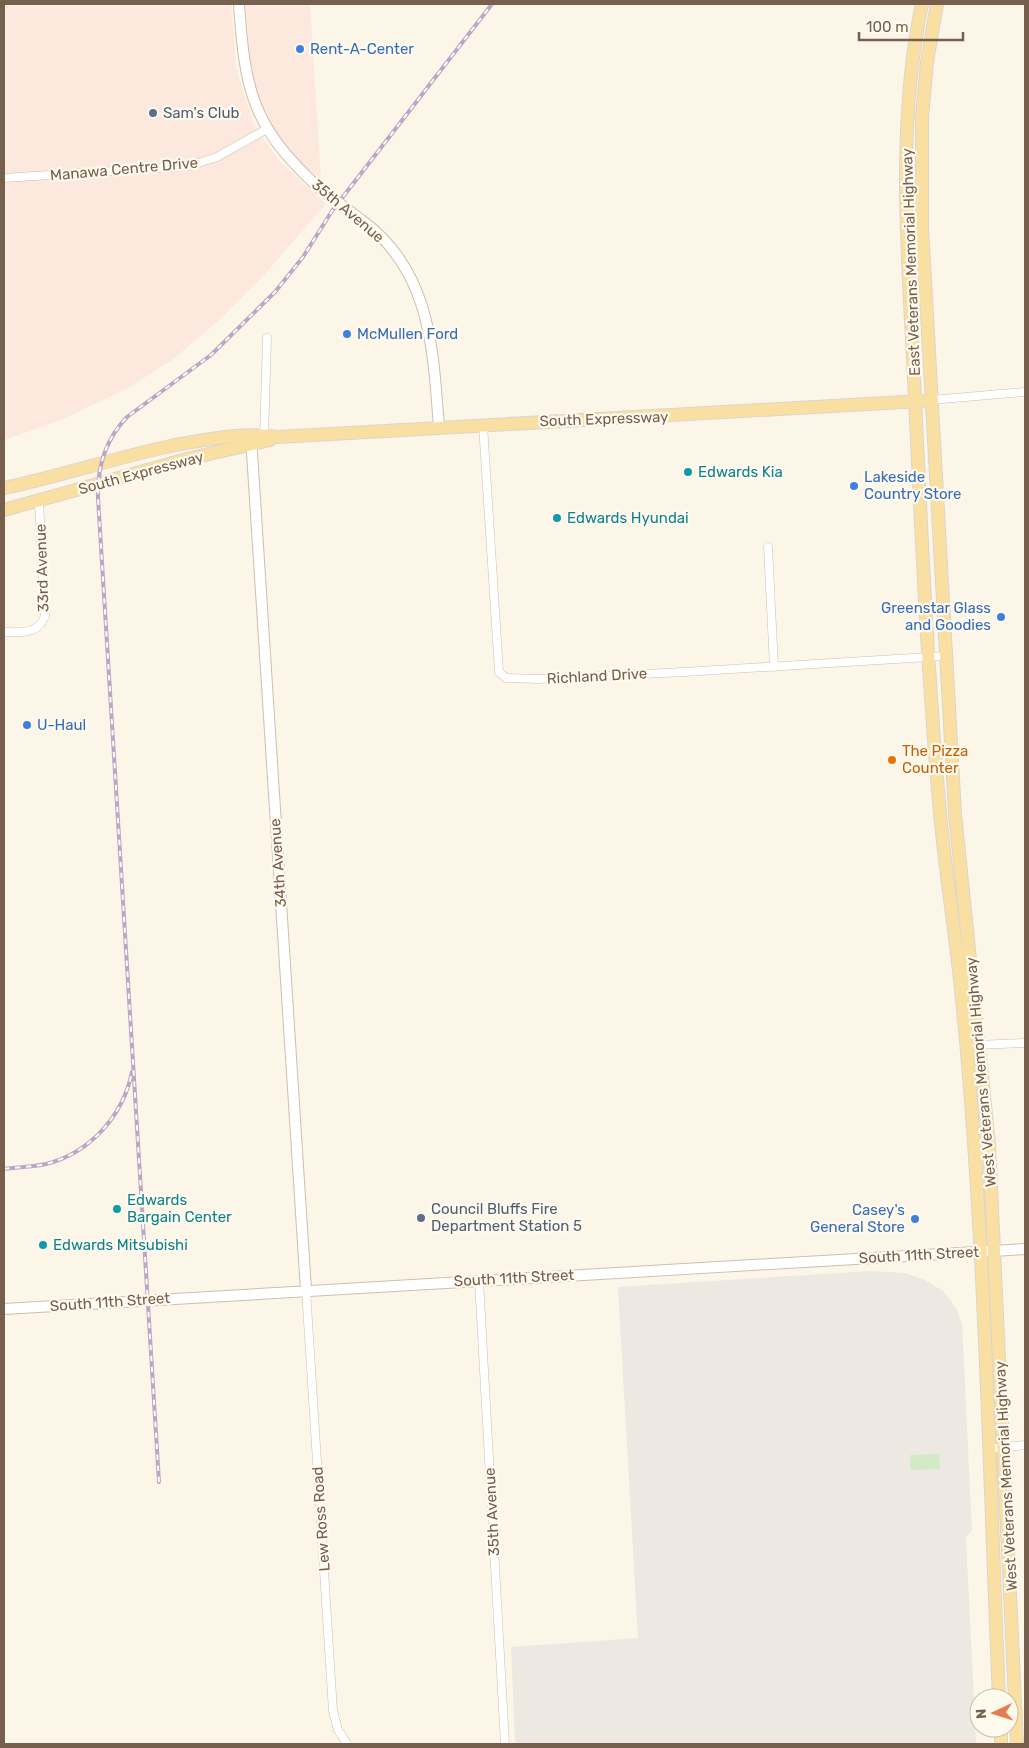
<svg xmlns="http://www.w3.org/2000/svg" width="1029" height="1748" viewBox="0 0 1029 1748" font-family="Rubik,sans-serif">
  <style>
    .commercial { fill: #fce8dc }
    .industrial { fill: #ede8e1 }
    .green { fill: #d2eac6 }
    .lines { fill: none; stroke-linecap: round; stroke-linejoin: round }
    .minor-casing { stroke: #cebfae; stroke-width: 9 }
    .tertiary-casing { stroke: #cebfae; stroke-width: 12 }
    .primary-casing { stroke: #dbd5d0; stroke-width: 14 }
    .minor { stroke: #fff; stroke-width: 8 }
    .tertiary { stroke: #fff; stroke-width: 10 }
    .primary { stroke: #f9e0a2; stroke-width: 12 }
    .rail-casing { stroke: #baa6c7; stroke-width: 4 }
    .rail { stroke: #fffaee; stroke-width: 2; stroke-dasharray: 5.5; stroke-linecap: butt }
    .tertiary-bridge-casing { stroke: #cebfae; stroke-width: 12; stroke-linecap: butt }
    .tertiary-bridge { stroke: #fff; stroke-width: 10 }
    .shop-dot { fill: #3f7fe0; stroke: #fffaee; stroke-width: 2 }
    .service-dot { fill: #5c6f8a; stroke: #fffaee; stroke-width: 2 }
    .culture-dot { fill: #0f9aa8; stroke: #fffaee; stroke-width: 2 }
    .food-dot { fill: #e8710a; stroke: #fffaee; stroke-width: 2 }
    .labels { text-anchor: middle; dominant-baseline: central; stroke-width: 4.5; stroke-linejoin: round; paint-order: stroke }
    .shop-label { font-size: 15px; fill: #366cbe; stroke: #fffaee; text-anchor: start }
    .service-label { font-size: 15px; fill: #4e5e75; stroke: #fffaee; text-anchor: start }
    .street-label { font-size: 15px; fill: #765f4c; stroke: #fffaee }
    .culture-label { font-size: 15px; fill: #0d838f; stroke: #fffaee; text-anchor: start }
    .food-label { font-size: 15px; fill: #c56008; stroke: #fffaee; text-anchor: start }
  </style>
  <rect width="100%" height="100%" fill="#fcf6e8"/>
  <path class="commercial" d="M4,4h227l5,64 16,51 8,15 20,28 46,42 -63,72 -47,47 -44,37 -44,28 -67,32 -57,20z
    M246,4h64l11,175 -20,-16 -29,-37 -11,-24 -8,-24 -4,-25z"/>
  <path class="industrial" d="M870,1271l35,2 20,7 18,11 13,17 6,16 10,206 -6,8 10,206h-458l-3,-3 -4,-94 127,-9 -20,-351z"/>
  <path class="green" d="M939,1454l1,15 -29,1 -1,-15z"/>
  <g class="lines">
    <defs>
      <path id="minor" d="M4,178l185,-12 28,-9 50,-28
        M931,400l94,-8
        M483,425l16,247 7,6 32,1 146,-7 261,-16
        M264,439l3,-101
        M768,547l6,120
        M4,632c17,0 34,3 41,-16l-6,-115
        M976,1045l49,-2
        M479,1281l26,463
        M306,1290l27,421 5,19 9,14
        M988,1449l37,-4"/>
      <path id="tertiary" d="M239,4c6,87 13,122 79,183
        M360,219c71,50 73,130 79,209
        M251,437l55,853
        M4,1309l1021,-60"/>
      <path id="primary" d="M922,4c-26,123 -14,250 -8,374 7,145 13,290 26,435 6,65 17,130 23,195 22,229 26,460 36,690
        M937,4l-10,58 -5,55v110l33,587 34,330 28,600
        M4,488c57,-12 113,-31 171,-43 34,-6 69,-13 103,-8l643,-36
        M4,510l183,-51 83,-19
        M1001,1728v16"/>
    </defs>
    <use href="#minor" class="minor-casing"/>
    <use href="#tertiary" class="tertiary-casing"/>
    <use href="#primary" class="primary-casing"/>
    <use href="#minor" class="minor"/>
    <use href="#tertiary" class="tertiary"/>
    <use href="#primary" class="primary"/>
    <defs>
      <path id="rail" d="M4,1169c14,-2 28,-2 42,-5 44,-11 77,-48 86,-92
        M159,1482l-61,-984c-1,-30 7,-58 29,-81l84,-62 64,-63 28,-35 29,-46 160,-207"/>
    </defs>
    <use href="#rail" class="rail-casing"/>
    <use href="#rail" class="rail"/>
    <defs>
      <path id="tertiary-bridge" d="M318,187l42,32"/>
    </defs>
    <use href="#tertiary-bridge" class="tertiary-bridge-casing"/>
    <use href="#tertiary-bridge" class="tertiary-bridge"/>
  </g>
  <g class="shop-dot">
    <circle cx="300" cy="49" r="5"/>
    <circle cx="347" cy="334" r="5"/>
    <circle cx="854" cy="486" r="5"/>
    <circle cx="1001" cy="617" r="5"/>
    <circle cx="27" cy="725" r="5"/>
    <circle cx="915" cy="1219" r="5"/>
  </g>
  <g class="service-dot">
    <circle cx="153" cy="113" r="5"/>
    <circle cx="421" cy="1218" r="5"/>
  </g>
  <g class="culture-dot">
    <circle cx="688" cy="472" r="5"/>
    <circle cx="557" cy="518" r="5"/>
    <circle cx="117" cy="1209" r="5"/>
    <circle cx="43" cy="1245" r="5"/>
  </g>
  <circle class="food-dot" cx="892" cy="760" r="5"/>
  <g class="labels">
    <g class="shop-label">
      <text x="310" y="49">Rent-A-Center</text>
      <text x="357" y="334">McMullen Ford</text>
      <text x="864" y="477">Lakeside<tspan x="864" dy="17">Country Store</tspan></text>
      <text x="991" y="608" text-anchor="end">Greenstar Glass<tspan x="991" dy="17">and Goodies</tspan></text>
      <text x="37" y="725">U-Haul</text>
      <text x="905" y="1210" text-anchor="end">Casey's<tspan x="905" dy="17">General Store</tspan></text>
    </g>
    <g class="service-label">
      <text x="163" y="113">Sam's Club</text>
      <text x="431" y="1209">Council Bluffs Fire<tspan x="431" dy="17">Department Station 5</tspan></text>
    </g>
    <g class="street-label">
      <text transform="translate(124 169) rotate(-5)">Manawa Centre Drive</text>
      <text transform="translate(348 211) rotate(40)">35th Avenue</text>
      <text transform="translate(911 262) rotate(-92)">East Veterans Memorial Highway</text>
      <text transform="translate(604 419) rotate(-2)">South Expressway</text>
      <text transform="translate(141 473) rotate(-15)">South Expressway</text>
      <text transform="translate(42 568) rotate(-92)">33rd Avenue</text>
      <text transform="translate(597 676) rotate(-3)">Richland Drive</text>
      <text transform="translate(278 863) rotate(-94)">34th Avenue</text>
      <text transform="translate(981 1072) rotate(-95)">West Veterans Memorial Highway</text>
      <text transform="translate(919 1255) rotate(-3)">South 11th Street</text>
      <text transform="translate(514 1278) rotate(-3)">South 11th Street</text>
      <text transform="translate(110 1302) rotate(-4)">South 11th Street</text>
      <text transform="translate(1006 1476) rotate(-93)">West Veterans Memorial Highway</text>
      <text transform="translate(492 1512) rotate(-93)">35th Avenue</text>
      <text transform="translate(321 1519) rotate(-94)">Lew Ross Road</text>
    </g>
    <g class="culture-label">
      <text x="698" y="472">Edwards Kia</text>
      <text x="567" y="518">Edwards Hyundai</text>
      <text x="127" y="1200">Edwards<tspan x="127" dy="17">Bargain Center</tspan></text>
      <text x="53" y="1245">Edwards Mitsubishi</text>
    </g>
    <g class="food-label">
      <text x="902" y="751">The Pizza<tspan x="902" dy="17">Counter</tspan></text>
    </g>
  </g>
  <rect width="1029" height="1748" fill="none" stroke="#765f4c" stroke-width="10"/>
  <g transform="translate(994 1713) rotate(266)"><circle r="24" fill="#fffaee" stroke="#c8bcad"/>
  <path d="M0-4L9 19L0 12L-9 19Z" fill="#e47d4f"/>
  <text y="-8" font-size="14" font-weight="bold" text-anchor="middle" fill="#765f4c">N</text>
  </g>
  <path d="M859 32v8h104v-8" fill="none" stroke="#765f4c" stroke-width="2.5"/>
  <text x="866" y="32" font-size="15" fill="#765f4c" stroke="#fffaee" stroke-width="4" paint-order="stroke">100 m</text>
</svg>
